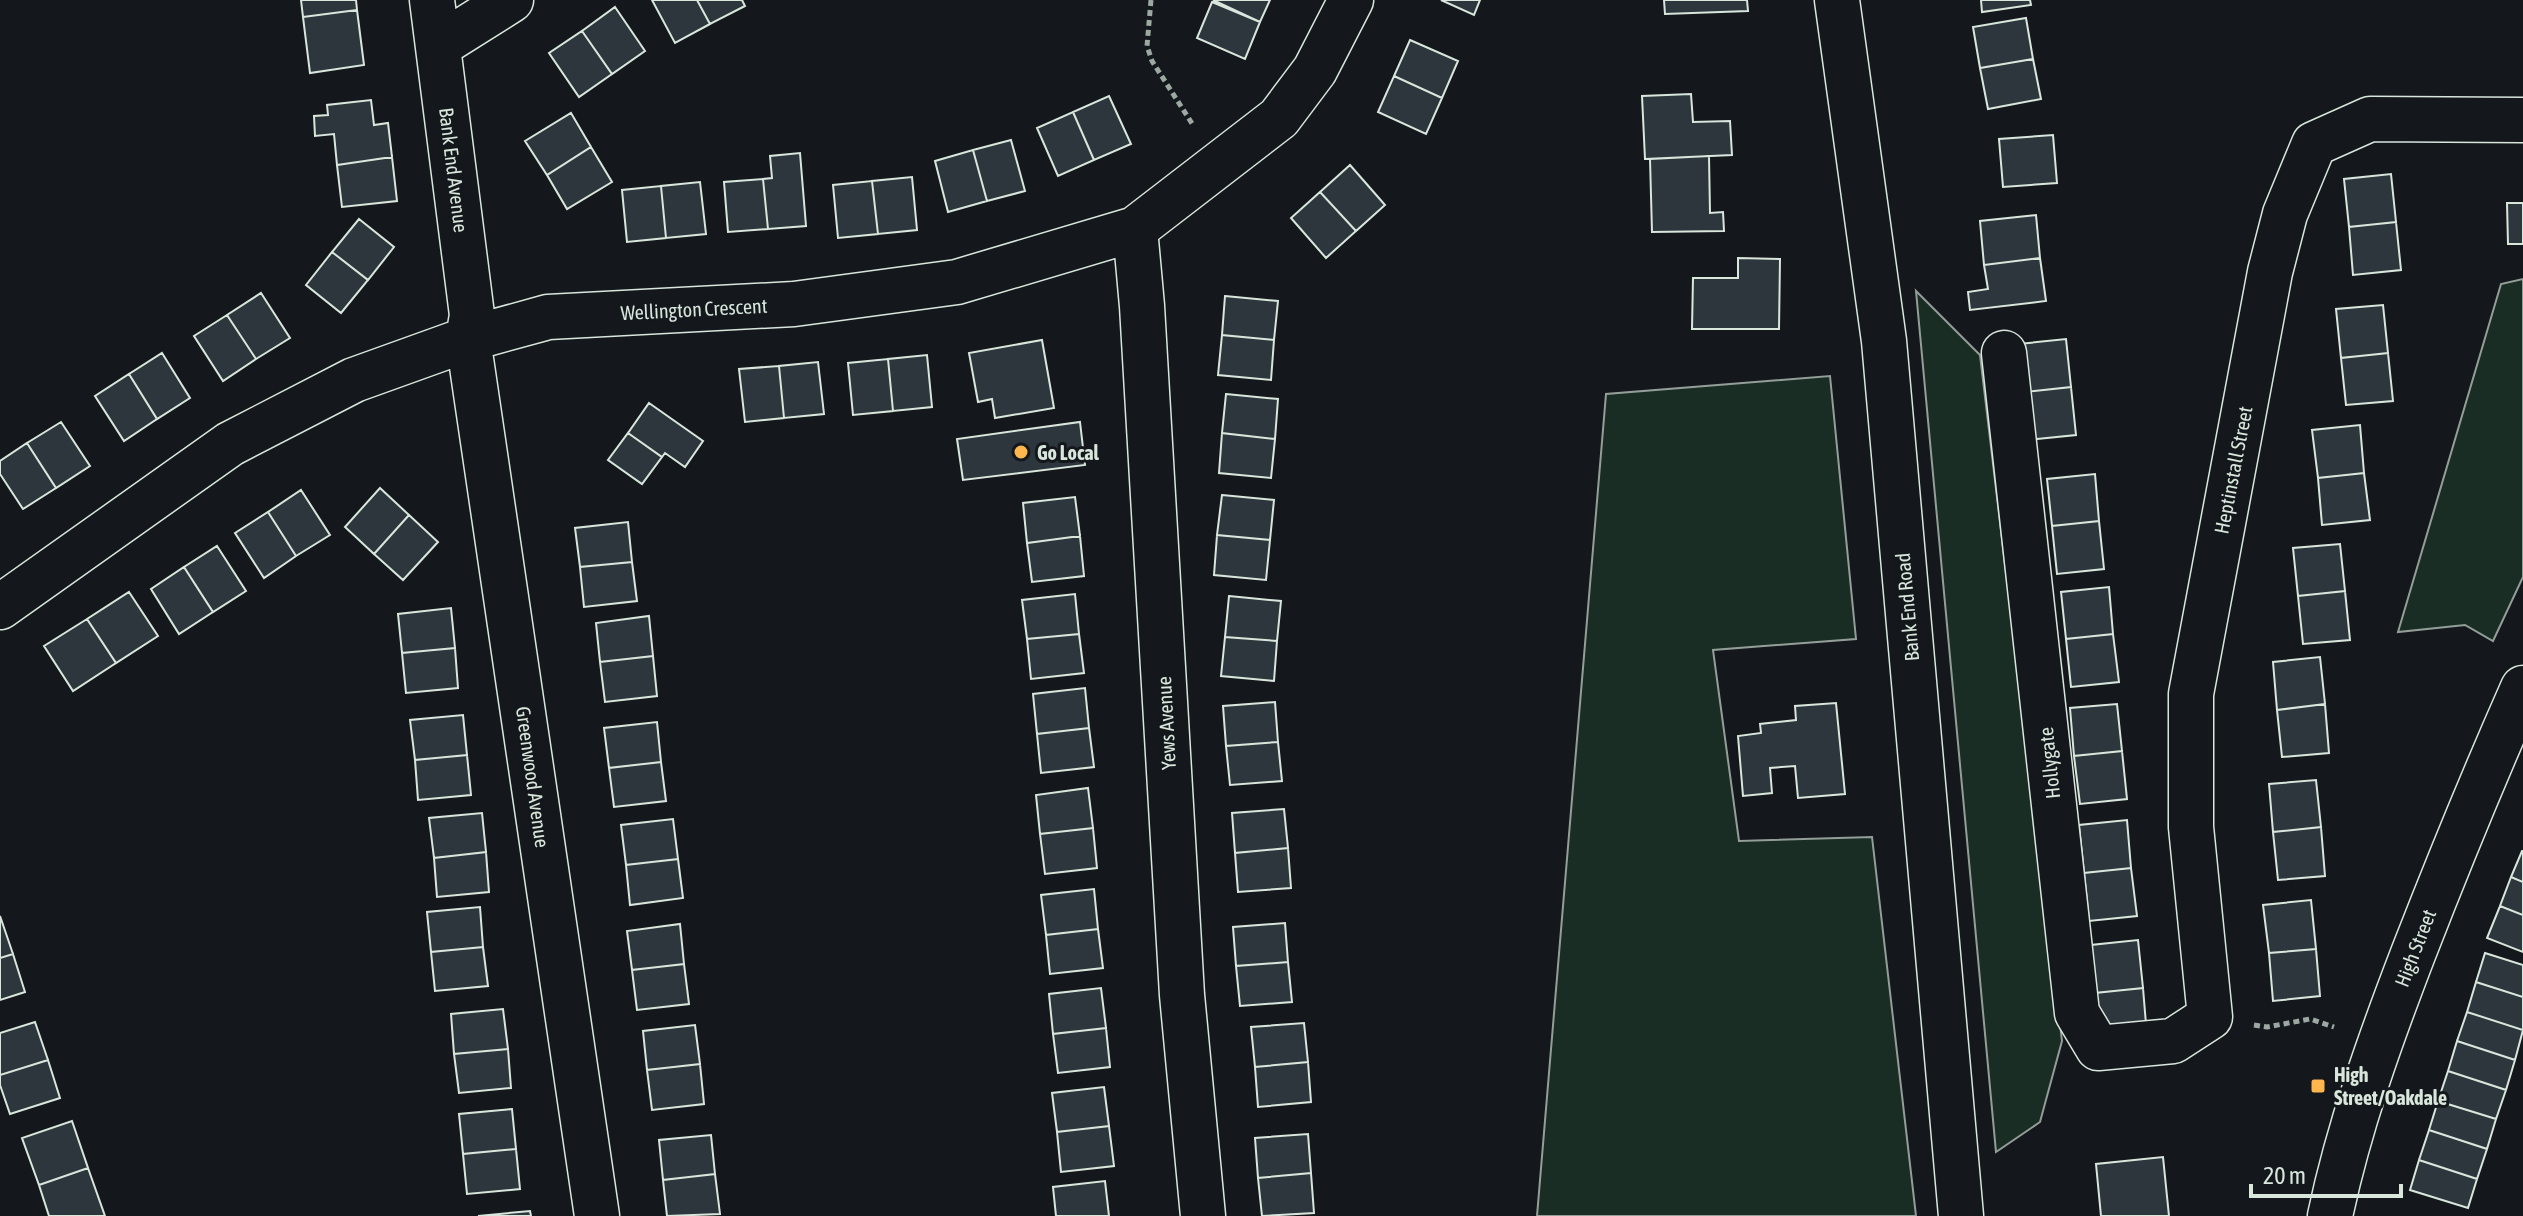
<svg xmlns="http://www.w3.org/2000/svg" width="2523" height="1216" viewBox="0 0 2523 1216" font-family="'Asap Condensed',sans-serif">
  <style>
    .green { fill: #1a2d24; stroke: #939e99; stroke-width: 2 }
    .building { fill: #2c363c; stroke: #d8e6dc; stroke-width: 2 }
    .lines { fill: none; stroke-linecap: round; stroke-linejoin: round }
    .street-casing { stroke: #d8e6dc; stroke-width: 47 }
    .secondary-casing { stroke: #d8e6dc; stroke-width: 47 }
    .path { stroke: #9da8a2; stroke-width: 5; stroke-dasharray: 6 4; stroke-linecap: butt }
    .street { stroke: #14181c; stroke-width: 44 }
    .secondary { stroke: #14181c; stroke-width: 44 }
    .poi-dot { fill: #ffb74d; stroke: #14181c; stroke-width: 3 }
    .labels { text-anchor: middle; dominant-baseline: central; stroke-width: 6; stroke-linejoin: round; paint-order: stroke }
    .street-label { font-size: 20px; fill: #d8e6dc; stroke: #14181c }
    .poi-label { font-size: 20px; font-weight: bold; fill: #d8e6dc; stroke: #14181c; text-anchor: start }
  </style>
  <rect width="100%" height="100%" fill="#14181c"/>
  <path class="green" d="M2523,279v298l-30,64 -28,-16 -67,7 103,-348z
    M1916,291l64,64 82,686 -22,81 -44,30z
    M1830,376l26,263 -143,11 26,191 133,-4 44,379h-379l69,-822z"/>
  <path class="building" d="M301,0h55l1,10 -54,7z
    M652,0h45l13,24 -35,19z
    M697,0h45l3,6 -35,18z
    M1213,0h57l-10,22z
    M1441,0h39l-6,15z
    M1664,0h83l1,11 -83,3z
    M1981,0h49l1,5 -49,7z
    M1212,2l48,20 -15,37 -48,-21z
    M615,7l30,44 -33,23 -30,-43z
    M357,10l7,55 -54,8 -7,-56z
    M2026,18l7,41 -53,9 -7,-41z
    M582,31l30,43 -33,23 -30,-44z
    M1410,40l48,21 -16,37 -48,-22z
    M2033,59l8,40 -53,10 -8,-41z
    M1394,76l48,22 -16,36 -48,-22z
    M1691,94l2,28 37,-1 2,34 -87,4 -3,-63z
    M1109,96l22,48 -37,16 -21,-48z
    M371,100l3,25 14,-2 4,34 -55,8 -3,-31 -19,2 -1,-20 14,-1 -1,-10z
    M1073,112l21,48 -36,16 -21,-48z
    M571,113l20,34 -44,28 -22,-34z
    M2053,135l4,48 -54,4 -4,-48z
    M1011,140l14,51 -38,10 -14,-51z
    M591,147l21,35 -45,27 -20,-34z
    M973,150l14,51 -39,11 -13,-51z
    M800,153l6,73 -38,3 -5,-50 9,-1 -2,-22z
    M1709,156l1,57 13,-1 1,19 -72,1 -2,-73z
    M392,157l5,44 -55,6 -5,-42z
    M1350,165l35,40 -29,26 -36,-39z
    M2391,174l5,48 -47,5 -5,-48z
    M912,177l5,53 -39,4 -6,-53z
    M763,179l5,50 -40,3 -4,-50z
    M872,181l6,53 -40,4 -5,-53z
    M700,182l6,52 -40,4 -5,-52z
    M661,186l5,52 -39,4 -5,-52z
    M1320,192l36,39 -30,27 -35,-40z
    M2507,203h16v41h-15z
    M2036,215l4,43 -56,7 -4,-44z
    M359,219l35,28 -26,33 -36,-28z
    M2396,222l5,48 -48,5 -4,-48z
    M332,252l36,28 -27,33 -35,-28z
    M1738,258l42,1 -1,70h-87l1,-51h45z
    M2040,258l6,43 -76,9 -2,-18 20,-3 -4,-24z
    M261,293l29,45 -34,21 -29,-44z
    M1225,296l53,5 -4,39 -52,-5z
    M2383,305l5,48 -47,5 -5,-49z
    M227,315l29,44 -33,22 -29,-45z
    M1222,335l52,5 -3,40 -53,-5z
    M2066,339l5,48 -47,5 -5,-48z
    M1042,340l12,68 -59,10 -3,-19 -14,3 -9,-49z
    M162,353l28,45 -33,21 -28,-45z
    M2388,353l5,48 -47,4 -5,-47z
    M927,355l5,52 -39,4 -5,-52z
    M888,359l5,52 -40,4 -5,-52z
    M818,362l6,52 -40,4 -5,-52z
    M779,366l5,52 -39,4 -6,-53z
    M129,374l28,45 -33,22 -29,-45z
    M2071,387l5,48 -48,5 -4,-48z
    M1226,394l52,5 -3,40 -53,-6z
    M649,403l54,38 -18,26 -20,-14 -3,4 -34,-24z
    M61,422l29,44 -34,22 -29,-45z
    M1080,422l5,43 -122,15 -6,-41z
    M2360,425l4,48 -46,5 -6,-48z
    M628,433l34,24 -20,27 -34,-24z
    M1222,433l53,6 -4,39 -52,-5z
    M27,443l29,45 -33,21 -23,-35v-13z
    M2364,473l6,47 -48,5 -4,-47z
    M2095,474l4,47 -47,5 -5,-47z
    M380,488l29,27 -35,39 -29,-27z
    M301,490l29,45 -34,21 -28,-44z
    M1222,495l52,5 -4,40 -53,-5z
    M1075,497l5,39 -53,7 -4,-40z
    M268,512l28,44 -32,22 -29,-45z
    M409,515l29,27 -35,38 -29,-26z
    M2099,521l5,48 -47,5 -5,-48z
    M628,522l4,40 -52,5 -5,-39z
    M1217,535l53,5 -4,40 -52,-5z
    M1080,536l4,40 -52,6 -5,-39z
    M2340,544l5,47 -47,5 -5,-48z
    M217,546l29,45 -33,21 -29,-45z
    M632,562l5,39 -53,6 -4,-40z
    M184,567l29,45 -34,22 -28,-45z
    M2109,587l4,47 -47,5 -5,-47z
    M2345,591l5,49 -47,4 -5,-48z
    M129,592l29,44 -42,27 -29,-44z
    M1075,594l4,40 -52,5 -5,-39z
    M1229,596l52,5 -4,40 -52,-4z
    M451,608l4,40 -53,5 -4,-39z
    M649,616l4,40 -53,6 -4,-39z
    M87,619l29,44 -43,28 -29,-45z
    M1079,634l5,39 -53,6 -4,-40z
    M2113,634l6,48 -48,5 -5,-48z
    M1225,637l52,4 -3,40 -53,-5z
    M455,648l3,40 -52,5 -4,-40z
    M653,656l4,40 -52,6 -5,-40z
    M2320,657l5,47 -48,6 -4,-48z
    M1085,688l4,40 -52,6 -4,-40z
    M1275,702l3,40 -52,4 -3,-40z
    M1836,703l9,91 -47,4 -3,-32 -25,2 2,25 -29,3 -5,-60 23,-3 -1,-9 36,-4 -1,-14z
    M2117,704l5,47 -48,5 -4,-48z
    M2325,704l4,49 -47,4 -5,-47z
    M463,715l4,40 -52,5 -5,-40z
    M657,722l4,40 -52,6 -5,-40z
    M1089,728l5,39 -53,6 -4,-39z
    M1278,742l4,39 -52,4 -4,-39z
    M2122,751l5,48 -47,5 -6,-48z
    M467,755l4,40 -53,5 -3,-40z
    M661,762l5,39 -52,6 -5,-39z
    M2316,780l5,47 -48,5 -4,-48z
    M1088,788l5,40 -53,6 -4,-39z
    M1284,809l4,39 -53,5 -3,-40z
    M482,813l4,39 -52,6 -5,-40z
    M673,819l5,40 -52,6 -5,-40z
    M2127,820l4,48 -47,5 -5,-48z
    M2321,827l4,49 -47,4 -5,-48z
    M1093,828l4,40 -52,6 -5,-40z
    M1288,848l3,40 -53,4 -3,-39z
    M2522,851h1v31l-12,-5z
    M486,852l3,40 -52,5 -3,-39z
    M678,859l5,39 -53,7 -4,-40z
    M2131,868l6,48 -48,5 -5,-48z
    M2511,877l12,5v33l-23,-9z
    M1094,889l4,40 -52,6 -5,-40z
    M2311,900l5,49 -47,4 -6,-48z
    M2500,906l23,9v37l-36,-14z
    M480,907l3,40 -52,5 -4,-40z
    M0,916l13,38 -13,4z
    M1285,923l3,39 -52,4 -3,-39z
    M680,924l4,40 -52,6 -5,-39z
    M1098,929l5,39 -53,6 -4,-39z
    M2138,940l5,48 -48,5 -4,-48z
    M483,947l5,39 -53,5 -4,-39z
    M2316,949l4,47 -47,5 -4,-48z
    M2485,953l38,12v32l-47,-15z
    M13,954l12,38 -25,8v-42z
    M1288,962l4,40 -52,4 -4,-40z
    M684,964l5,40 -52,6 -5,-40z
    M2476,982l47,15v33l-56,-18z
    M1101,988l5,40 -53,6 -4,-40z
    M2143,988l4,48 -47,4 -5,-47z
    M503,1009l5,40 -54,5 -3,-40z
    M2467,1012l56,18 -8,30 -58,-19z
    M35,1022l13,38 -48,15v-42z
    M1304,1023l4,39 -53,5 -4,-40z
    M695,1025l5,39 -53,6 -4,-39z
    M1106,1028l4,39 -52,6 -5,-39z
    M2457,1041l58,19 -9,30 -58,-19z
    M508,1049l3,39 -52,5 -5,-39z
    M48,1060l12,38 -50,16 -10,-29v-10z
    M1308,1062l3,40 -53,5 -3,-40z
    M700,1064l4,40 -52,6 -5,-40z
    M2448,1071l58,19 -10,29 -58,-18z
    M1104,1087l5,39 -52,6 -5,-39z
    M2438,1101l58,18 -9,30 -58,-19z
    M512,1109l4,40 -53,5 -4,-40z
    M72,1121l16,47 -49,17 -17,-47z
    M1109,1126l5,40 -53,6 -4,-40z
    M2429,1130l58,19 -10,30 -58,-19z
    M1308,1134l3,39 -53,5 -3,-40z
    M711,1135l4,39 -52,6 -4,-40z
    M516,1149l4,40 -53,5 -4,-40z
    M2163,1157l6,59h-68l-5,-52z
    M2419,1160l58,19 -9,29 -58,-18z
    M88,1168l17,48h-56l-10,-31z
    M1311,1173l3,40 -52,3 -4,-38z
    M715,1174l5,40 -53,2 -4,-36z
    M1105,1181l4,35h-53l-3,-29z
    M530,1211l1,5h-53z"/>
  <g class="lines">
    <defs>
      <path id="street" d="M432,0l40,315 -4,24 129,877
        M438,46l73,-46
        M1135,229l7,77 40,689 21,221
        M2004,353l73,660 21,35 75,-7 37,-24 -19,-190v-133l79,-422 15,-58 29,-70 56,-25 153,1
        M0,607l230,-163 124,-64 114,-41 80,-22 246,-13 163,-22 178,-53 144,-111 36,-48 36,-70"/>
      <path id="secondary" d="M1837,0l47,341 77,875
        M2330,1216c19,-90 50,-176 83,-262 35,-90 71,-178 110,-266"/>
    </defs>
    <use href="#street" class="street-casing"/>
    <use href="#secondary" class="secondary-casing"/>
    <path class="path" d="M1151,0l-4,46 5,15 41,64
      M2254,1025l13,2 43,-8 24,8"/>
    <use href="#street" class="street"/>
    <use href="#secondary" class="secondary"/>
  </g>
  <g class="poi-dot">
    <circle cx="1021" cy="452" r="8"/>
    <rect x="2310" y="1078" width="16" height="16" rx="4"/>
  </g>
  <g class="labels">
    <g class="street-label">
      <text transform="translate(454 170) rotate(83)">Bank End Avenue</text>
      <text transform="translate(694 309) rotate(-3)">Wellington Crescent</text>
      <text transform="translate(2233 470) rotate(-79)">Heptinstall Street</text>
      <text transform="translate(1907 607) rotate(-95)">Bank End Road</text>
      <text transform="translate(1166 723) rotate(-93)">Yews Avenue</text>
      <text transform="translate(2049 763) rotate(-96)">Hollygate</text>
      <text transform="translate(533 777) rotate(82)">Greenwood Avenue</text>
      <text transform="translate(2415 948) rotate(-69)">High Street</text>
    </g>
    <g class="poi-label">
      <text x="1037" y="452">Go Local</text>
      <text x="2334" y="1074">High<tspan x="2334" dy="23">Street/Oakdale</tspan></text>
    </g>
  </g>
  <path d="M2251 1184v12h150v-12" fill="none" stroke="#d8e6dc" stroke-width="4"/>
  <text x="2263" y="1184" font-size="24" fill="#d8e6dc" stroke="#14181c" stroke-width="6" paint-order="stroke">20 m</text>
</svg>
